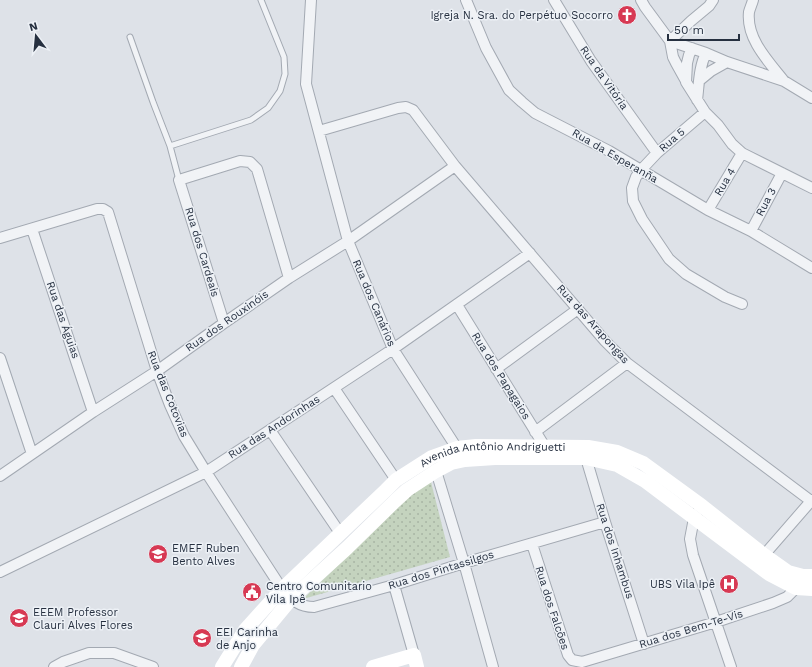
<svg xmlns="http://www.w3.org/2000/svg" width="812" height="667" viewBox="0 0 812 667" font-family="'Work Sans',sans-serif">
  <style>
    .park { fill: url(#park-dots) }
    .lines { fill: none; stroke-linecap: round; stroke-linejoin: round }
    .lane-casing { stroke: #a3a9b2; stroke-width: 7 }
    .street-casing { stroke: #a3a9b2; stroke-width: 12 }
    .lane { stroke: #f1f3f6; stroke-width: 5 }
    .street { stroke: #f1f3f6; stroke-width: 10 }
    .secondary { stroke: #fff; stroke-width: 14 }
    .labels { text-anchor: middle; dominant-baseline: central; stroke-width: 3; stroke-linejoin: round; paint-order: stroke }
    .poi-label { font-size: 11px; fill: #263040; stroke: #edf1f6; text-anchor: start }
    .street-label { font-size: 11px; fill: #263040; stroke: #edf1f6 }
  </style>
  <defs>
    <pattern id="park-dots" width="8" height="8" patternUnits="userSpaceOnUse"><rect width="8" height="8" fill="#c4d3be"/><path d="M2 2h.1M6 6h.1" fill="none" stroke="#a8b5a4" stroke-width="1.8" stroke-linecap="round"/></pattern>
  </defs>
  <rect width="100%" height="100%" fill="#dee2e8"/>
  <path class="park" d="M431,482l19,75 -147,42 114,-110z"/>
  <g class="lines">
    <defs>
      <path id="lane" d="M130,37l23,65 17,44 9,34
        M170,146l81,-26 17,-12 12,-17 5,-17 -1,-17 -23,-57"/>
      <path id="street" d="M311,0l-5,84 42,157 45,108 67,104
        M466,0l20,48 23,42 13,12 13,11 74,38 99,59 43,21 61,37
        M554,0l37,61 66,92
        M641,0l4,7 25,34 3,16 3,6 10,18
        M753,0c-1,4 -3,8 -4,12 -3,27 20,50 35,69
        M670,41l36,12 21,9 57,19 28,17
        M670,41l21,-20 18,-15 4,-6
        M692,48l-3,7 -2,8 -1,19 19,30 13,13 14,19 10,9 70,35
        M700,80l11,-9 16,-9
        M697,100c2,-16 2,-33 9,-47
        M705,112l-48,41 -16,17 -5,7 -4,11 1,13 9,18 27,40 17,15 39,23 17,7
        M319,131l79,-23 8,-1 7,3 42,56 150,175 22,22 184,138
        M708,210l34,-57
        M32,229l61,183
        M751,231l31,-58
        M0,238l97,-29h6l5,3 49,159 13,34 14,31 22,36 76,117c10,11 17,18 32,18l80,-22 70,-22 141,-41
        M457,305l88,142
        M224,323l-45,-143 61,-19 10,1 7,7 32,109
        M0,358l32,96
        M496,369l82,-60
        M334,388l62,92
        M270,430l70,103
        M535,432l92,-69
        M586,458l19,64 39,122
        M436,471l28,92 29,104
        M0,476l93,-64 64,-41 67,-48 65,-45 59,-37 107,-75
        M697,513l-3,5 -4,21 3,16 38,112
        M532,544l36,111 4,5 10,2 134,-40 57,-19 14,-6 9,-9
        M764,555l47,-54 1,-1
        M0,572l206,-100 187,-123 137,-96
        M394,585l20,70
        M54,667l9,-5 26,-9h25l39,14"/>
    </defs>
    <use href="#lane" class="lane-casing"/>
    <use href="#street" class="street-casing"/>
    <use href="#lane" class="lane"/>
    <use href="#street" class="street"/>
    <g class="secondary">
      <path id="s1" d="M222,667l23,-37 37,-41 104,-99 10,-10 36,-23 25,-9 19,-2 112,1 29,5 26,11 59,43 62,49 24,17 15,4h9"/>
      <path d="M241,667l12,-22 38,-46 56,-51 48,-47 12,-11 29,-19 15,-8 14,-3 30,-2h91l31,7 28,16 124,93 27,14 16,1"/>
      <path d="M373,667l41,-12 3,12"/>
    </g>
  </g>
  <defs>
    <symbol id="church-disc" viewBox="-11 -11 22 22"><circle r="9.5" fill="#d73953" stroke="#edf1f6"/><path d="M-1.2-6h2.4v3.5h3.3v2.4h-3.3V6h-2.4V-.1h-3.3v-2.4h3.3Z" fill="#fff"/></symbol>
    <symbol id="school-disc" viewBox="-11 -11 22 22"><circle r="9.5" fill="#d73953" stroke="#edf1f6"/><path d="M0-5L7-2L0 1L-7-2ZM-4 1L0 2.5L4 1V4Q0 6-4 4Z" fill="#fff"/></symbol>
    <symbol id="hospital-disc" viewBox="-11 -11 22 22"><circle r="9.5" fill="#d73953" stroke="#edf1f6"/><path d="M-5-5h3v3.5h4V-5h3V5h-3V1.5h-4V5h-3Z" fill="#fff"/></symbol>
    <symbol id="civic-disc" viewBox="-11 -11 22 22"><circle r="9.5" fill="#d73953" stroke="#edf1f6"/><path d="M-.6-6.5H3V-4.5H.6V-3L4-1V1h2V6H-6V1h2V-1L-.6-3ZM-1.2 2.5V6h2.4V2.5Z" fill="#fff"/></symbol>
  </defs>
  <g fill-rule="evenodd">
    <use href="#church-disc" x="616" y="4" width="22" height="22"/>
    <use href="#school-disc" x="147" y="543" width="22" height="22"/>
    <use href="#hospital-disc" x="718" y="573" width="22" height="22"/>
    <use href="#civic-disc" x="241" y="581" width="22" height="22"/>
    <use href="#school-disc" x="8" y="607" width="22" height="22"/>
    <use href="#school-disc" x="191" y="627" width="22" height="22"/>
  </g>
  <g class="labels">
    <g class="poi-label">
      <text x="613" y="15" text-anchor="end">Igreja N. Sra. do Perpétuo Socorro</text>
      <text x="172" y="548">EMEF Ruben<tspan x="172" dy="13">Bento Alves</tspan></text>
      <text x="715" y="584" text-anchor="end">UBS Vila Ipê</text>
      <text x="266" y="586">Centro Comunitario<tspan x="266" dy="13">Vila Ipê</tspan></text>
      <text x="33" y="612">EEEM Professor<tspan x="33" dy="13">Clauri Alves Flores</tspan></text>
      <text x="216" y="632">EEI Carinha<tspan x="216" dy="13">de Anjo</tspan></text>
    </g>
    <g class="street-label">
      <text transform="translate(604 78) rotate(55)">Rua da Vitória</text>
      <text transform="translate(672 140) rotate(-41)">Rua 5</text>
      <text transform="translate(615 156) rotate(30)">Rua da Esperanña</text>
      <text transform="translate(725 182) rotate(-59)">Rua 4</text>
      <text transform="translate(766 202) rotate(-62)">Rua 3</text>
      <text transform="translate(202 252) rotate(73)">Rua dos Cardeais</text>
      <text transform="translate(374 303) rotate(67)">Rua dos Canários</text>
      <text transform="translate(63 320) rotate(71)">Rua das Águias</text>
      <text transform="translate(227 321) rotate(-35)">Rua dos Rouxinóis</text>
      <text transform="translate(593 324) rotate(48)">Rua das Arapongas</text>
      <text transform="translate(501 376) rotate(58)">Rua dos Papagaios</text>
      <text transform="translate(168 394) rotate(68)">Rua das Cotovias</text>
      <text transform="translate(274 427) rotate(-33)">Rua das Andorinhas</text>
      <text stroke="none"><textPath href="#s1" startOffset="360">Avenida Antônio Andriguetti</textPath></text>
      <text transform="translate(615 551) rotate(72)">Rua dos Inhambus</text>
      <text transform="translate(441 570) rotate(-17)">Rua dos Pintassilgos</text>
      <text transform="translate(552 608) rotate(72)">Rua dos Falcões</text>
      <text transform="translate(691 629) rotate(-17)">Rua dos Bem-Te-Vis</text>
    </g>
  </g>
  <g transform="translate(36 36) rotate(344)" stroke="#edf1f6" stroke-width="3" paint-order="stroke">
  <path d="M0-3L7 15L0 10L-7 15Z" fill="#263040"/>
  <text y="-6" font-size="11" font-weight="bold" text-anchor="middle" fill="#263040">N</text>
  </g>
  <path d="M668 34v6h71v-6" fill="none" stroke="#263040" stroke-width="2"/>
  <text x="674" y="34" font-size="12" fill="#263040" stroke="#edf1f6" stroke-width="3" paint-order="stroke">50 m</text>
</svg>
